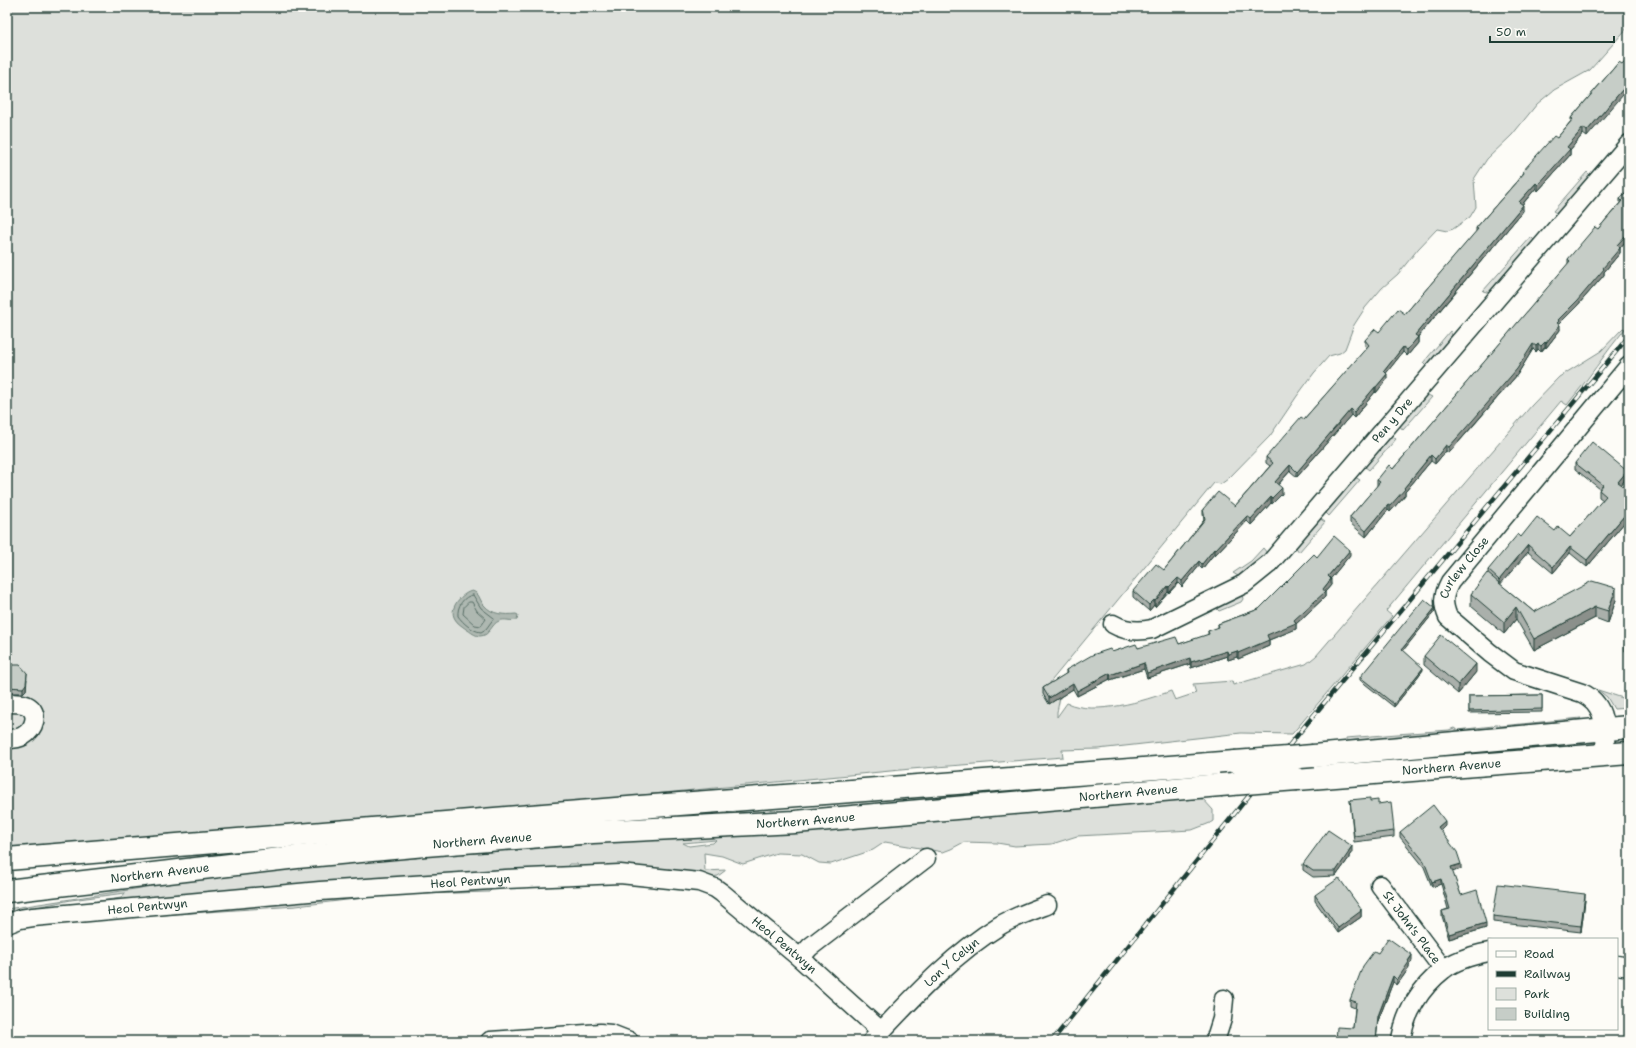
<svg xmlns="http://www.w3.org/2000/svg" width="1636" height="1048" viewBox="0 0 1636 1048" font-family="'Shantell Sans',sans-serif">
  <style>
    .green { fill: #dde0db; stroke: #7e8e88; fill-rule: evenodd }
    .water { fill: #aeb8b1; stroke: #75877f }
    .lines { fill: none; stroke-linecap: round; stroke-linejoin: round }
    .shore { stroke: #586e66; stroke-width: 1 }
    .minor-casing { stroke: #1f3d34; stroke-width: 21 }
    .highway-casing { stroke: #1f3d34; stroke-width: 25 }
    .minor { stroke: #fdfcf7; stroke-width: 18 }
    .highway { stroke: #fdfcf7; stroke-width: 22 }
    .rail-casing { stroke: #1f3d34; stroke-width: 4.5 }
    .rail { stroke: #fdfcf7; stroke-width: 3; stroke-dasharray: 9; stroke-linecap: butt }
    .highway-bridge-casing { stroke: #1f3d34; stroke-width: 25; stroke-linecap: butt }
    .highway-bridge { stroke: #fdfcf7; stroke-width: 22 }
    .wall { fill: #aab0ab; stroke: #1f3d34 }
    .shaded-wall { fill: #8b908b; stroke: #1f3d34 }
    .building { fill: #c6cdc7; stroke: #1f3d34 }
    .labels { text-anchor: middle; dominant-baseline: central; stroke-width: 3.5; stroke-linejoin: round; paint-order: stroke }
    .street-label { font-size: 12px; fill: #1f3d34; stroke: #fdfcf7 }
  </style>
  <rect width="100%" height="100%" fill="#fdfcf7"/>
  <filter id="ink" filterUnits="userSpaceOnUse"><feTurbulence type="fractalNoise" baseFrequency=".025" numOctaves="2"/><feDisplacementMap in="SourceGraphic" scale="8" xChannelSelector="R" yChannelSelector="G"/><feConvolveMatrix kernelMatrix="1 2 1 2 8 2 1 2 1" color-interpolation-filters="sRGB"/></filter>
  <g filter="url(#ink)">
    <path class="green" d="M7,7h1622v19l-39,44 -36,20 -17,14 -25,31 -25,24 -13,20 2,28 -6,10 -17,12 -6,2 -10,-2 -19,20 -20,25 -16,14 -17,20 -11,17 -9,24 -5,4 -11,3 -15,17 -17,23 -27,40 -42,43 -7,5 -7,-1 -162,197 -2,3 3,6 7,8 -3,15v5l10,-14c28,13 77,-2 104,-12l4,9 21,-7 -3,-9 39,-3 1,4 73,-21 10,-8 216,-251 27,-28 42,-26 22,-23 2,1c-20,24 -37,51 -58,76l-6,-4 -175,210 6,5 -100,118 -51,-1 -143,16 -36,1 1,7 -152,12 -289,28 -615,54z
      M1587,172l4,4 -33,38 -5,-3z
      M1531,237l4,4 -45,52 -7,-2z
      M1450,331l3,6 -25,28 -2,1 -3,-3z
      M1426,394l6,3 -29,33 -4,-5z
      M1391,435l5,4 -27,31 -5,-4z
      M1355,477l5,3 -31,36 -4,-4z
      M1319,518l6,4 -26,30 -4,-6z
      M1263,548l4,5 -9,10 -20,13 -5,-3 18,-12z
      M1242,595l1,4 -2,3 -22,9 -4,-4z
      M1598,690l31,10v8l-15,1 -7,-12z
      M1581,718l-7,5 -228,18v-3l103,-8 5,-2 3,2 36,-4 2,-2h3l3,2z
      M1175,796l28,3 10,11v11l-3,2 -18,7 -115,6 -25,8 -37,2 -18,-3 -33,-1 -13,7 -8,3 -58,-10 -12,8 -42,14 -12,-1 -17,-9 -25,-1 -34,11 -21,-8 -18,-3 1,18 21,-1 -8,6 -7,1 -128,-9 -6,-4h-8l-6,9 -69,14 -5,5 -100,3 -93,11 -164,11 -69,-11 58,-8 4,-5 -54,7 -64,13v-4l13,-2 121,-19c12,-5 26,-6 38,-7 10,-1 13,0 22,-4l165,-21 10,6 2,-6 38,2 13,-5 26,-4 8,5 29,-2 5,-6 10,5 76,-6 5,-4zM716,840l-3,3 -24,3 -6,-3z"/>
    <path class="water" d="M472,591c8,2 7,9 12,14 8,10 21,10 32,9l2,1 -1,5c-6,2 -12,-2 -18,1 -8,3 -9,15 -19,15 -5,0 -9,-4 -14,-7 -4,-3 -9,-6 -11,-10 -7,-11 7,-26 17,-28z"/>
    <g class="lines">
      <path class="shore" d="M473,595l8,13 13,10 -8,11 -5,3c-9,-1 -18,-9 -23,-16 -1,-9 5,-20 15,-21z
        M469,602h3l5,9 9,8 -5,7 -6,-1 -12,-11 1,-7z"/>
      <defs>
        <g id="minor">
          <path id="s1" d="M1113,624c12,7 25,8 39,5l92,-45 26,-21 359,-419"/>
          <path d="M7,703c6,0 14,0 19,2 15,7 8,25 -3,31 -5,3 -11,3 -16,3"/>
          <path id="s2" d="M1606,755c-2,-24 2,-50 -24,-62l-68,-22 -24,-18 -42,-36c-6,-14 -5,-22 2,-35l179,-216"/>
          <path id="s3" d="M1380,885l63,84"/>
          <path id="s4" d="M7,924l13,-5 13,-2 287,-26 186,-12 114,-5 79,8 16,6 7,5 78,65 81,73"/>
          <path d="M800,958l10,-11 116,-89"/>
          <path d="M1617,965l12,2"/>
          <path d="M490,1041l110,-8 11,1 18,7"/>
          <path id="s5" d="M872,1041c39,-41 78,-85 127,-115 15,-9 32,-15 48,-21"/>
          <path d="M1215,1041l7,-22 2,-20"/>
          <path d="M1401,1041c3,-27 20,-54 42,-71 12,-10 31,-15 46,-18"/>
        </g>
        <g id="highway">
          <path d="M1313,756l316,-29"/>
          <path id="s6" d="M1297,779l332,-26"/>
          <path d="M7,859l633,-52 595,-45"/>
          <path id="s7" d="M7,891l290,-34 128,-12 168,-13 202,-10 425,-37"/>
        </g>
      </defs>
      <use href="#minor" class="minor-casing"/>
      <use href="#highway" class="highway-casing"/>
      <use href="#minor" class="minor"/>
      <use href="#highway" class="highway"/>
      <defs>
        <path id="rail" d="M1052,1041l252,-314 325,-391"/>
      </defs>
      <use href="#rail" class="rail-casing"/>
      <use href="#rail" class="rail"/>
      <defs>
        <path id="highway-bridge" d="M1235,762l78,-6
          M1220,785l77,-6"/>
      </defs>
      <use href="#highway-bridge" class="highway-bridge-casing"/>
      <use href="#highway-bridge" class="highway-bridge"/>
    </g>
    <path class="wall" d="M1619,62l-32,75 -4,-3 -13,16v5l-32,36 -2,-3 -14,17 1,6 -105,126v6l-11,13 -4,-4 -17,21 1,6 -11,14 -1,-1 -21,26 -3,-3 -54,62 -7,-6 -12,14 4,9 -10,10 -1,-1 -20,22 -4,-4 -32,34 -1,-1 -12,15 -3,-3 -17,21 -4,-4 -9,10 -1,-1 -13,15 -1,-2 -5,6 -16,-14v-6l31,-21 40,-50 -1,-6v-5l32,-3 35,-40 -4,-3v-6l38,-38 63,-71 -2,-2v-6l14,-8 26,-18 71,-82v-4l47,-54v-3l34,-33 14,-17v-3z
      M1629,188v49l-9,11v5l-16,19v3l-27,31 -18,18 1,6 -14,18 -1,-1 -4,5 -3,-3 -2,3 -3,-3 -16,26 -44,51 -24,27 -3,-2 -11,13 -4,-3 -26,31v3l-15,17 -2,-2 -22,27 -16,-14v-6l27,-31v-6l16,-11 175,-205v-5l30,-30 22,-26v-4z
      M1575,463l52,14 -6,8 8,5v27l-42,50 -17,-14 -17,20 -25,-21 -28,32 34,28 82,-12 -8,23 -13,-5 -61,32 -18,-31 -12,15 -33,-28v-12l17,-20v-4l33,-33 34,-6 15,6 33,-37 -4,-3v-7l1,-1 -25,-20z
      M1350,555l-20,24 1,6 -6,7v5l-29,27v5l-27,11v6l-31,13 -1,-2 -9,3 -1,-4 -36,12 -1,-4 -43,14 -3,-9 -34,11v-1l-33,17 -4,-7 -24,15 -6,-10v-6l23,-14v-4l46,-18 26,-4 41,-4 29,-9v-4l10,-3v-4l41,-15 58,-52z
      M1435,611l-32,39 20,20 -29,37 -34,-27v-3z
      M1629,633v19l-4,-1v-6z
      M1424,656l52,16 -18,22 -34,-29z
      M7,668l20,11 -1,11 -3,3h-16z
      M1542,695v17l-73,1v-17z
      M1350,800l20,1 8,3 16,27v6l-40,5z
      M1445,826l-5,4 21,39 -9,3 9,23 25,33 -37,11 -7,-23v-5l6,-2 -7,-25 -9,3 -8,-20 -24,-30v-5z
      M1352,852l-3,4v2l-13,18 -23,1 -10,-7v-6z
      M1315,895l46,14v8l-23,16 -23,-32z
      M1585,900l-4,32 -88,-10v-6z
      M1378,953l34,8 -3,4v3l-12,17 -4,-3 -15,39 -25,7 2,-20 -5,-2v-6z"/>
    <path class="shaded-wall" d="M1629,82v6l-42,49v-6z
      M1583,128v6l-13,16v5l-32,36v-6l29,-38z
      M1536,183v5l-17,20v-6z
      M1523,205v6l-108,129v-5z
      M1629,232v5l-9,11v5l-16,19v3l-27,31 -18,18 1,1v5l-14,18v-5l11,-20 1,-3 45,-52 14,-23z
      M1418,337v6l-11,13v-6z
      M1545,342v5l-4,5v-6z
      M1533,344v5l-16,26 -68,78v-6z
      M1538,344v5l-2,3v-6z
      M1403,347v5l-19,24v-5z
      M1387,374v5l-11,14v-6z
      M1375,387v5l-21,26v-6z
      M1351,409v6l-54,62v-5z
      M1446,445v6l-11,13v-5z
      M1431,455v6l-26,31v3l-15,17v-6l14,-18z
      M1290,465v6l-15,17v-6z
      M1627,471v6l-9,12v-7z
      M1282,488v6l-10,10v-6z
      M1271,497v6l-20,22v-6z
      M1388,505v5l-22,27v-6z
      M1629,510v7l-42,50v-7z
      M1247,516v5l-32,34v-5z
      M1528,545v7l-29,34v-6z
      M1570,547v6l-17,20v-6z
      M1214,549v5l-12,15v-5z
      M1350,550v5l-22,27v-6z
      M1199,561v5l-17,21v-6z
      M1178,578v5l-9,10v-6z
      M1331,579v6l-6,7v5l-29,27v5l-27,11v6l-31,13v-6l29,-18 56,-46z
      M1168,586v6l-13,15v-6z
      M1616,588v12l-8,23v-12z
      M1154,600v5l-5,6v-6z
      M1516,607v12l-12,15v-12z
      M1595,607v11l-61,32v-11z
      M1435,608v3l-33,41v-3z
      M1227,651v5l-36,12v-6z
      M1237,651v6l-9,3v-6z
      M1190,658v6l-43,14v-5z
      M1144,663v6l-34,11v-5z
      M1476,664v8l-18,22v-9z
      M1423,668v2l-29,37v-3z
      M27,673l-1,17 -3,3v-5z
      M1110,673v6l-33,17v-5z
      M1073,683v6l-24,15v-6z
      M1445,821v5l-7,7v-6z
      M1352,846v6l-3,4v2l-13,18v-5z
      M1461,864v5l-10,3v-5z
      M1441,879v5l-9,3v-5z
      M1585,894v6l-4,32v-6z
      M1361,909v8l-23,16v-5z
      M1486,923v5l-37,11v-5z
      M1412,955v6l-3,4v3l-12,17v-5z
      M1393,976v6l-15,39 -2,20 2,-25z"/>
    <path class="building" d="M1629,56v26l-42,49 -4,-3 -16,19 3,2 -32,36 -2,-2 -17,19 4,3 -108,130 3,2 -11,13 -4,-3 -19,24 3,3 -11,13h-1l-21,25 -3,-3 -54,63 -7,-7 -15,17 7,6 -10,10 -1,-1 -20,22 -4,-3 -32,34 -1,-1 -12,15 -3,-3 -17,20 -4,-3 -9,9 -1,-1 -13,15 -1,-1 -5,5 -16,-14 23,-27 8,6 41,-51 -2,-10 15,-17 17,14 38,-43 -7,-6 35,-40 3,2 65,-74 -4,-5 10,-11 4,3 19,-23 7,5 73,-85 -2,-1 48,-55 -1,-2 14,-16 17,-19 3,2 16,-19 -2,-1 48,-56 3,2z
      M1629,188v44l-12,13 3,3 -17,20 1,1 -27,32 -19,19 1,1 -2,2 3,2 -14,18 -1,-1 -4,4 -3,-2 -2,2 -3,-2 -16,25 -44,51 -24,27 -3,-2 -11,14 -4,-4 -27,33 1,1 -15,17 -2,-1 -22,26 -16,-14 30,-35 -3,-2 12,-15 4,4 177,-208 -2,-2 27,-32 3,2 24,-28 -2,-2z
      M1592,442l35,29 -9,11 11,8v20l-42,50 -17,-13 -17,20 -25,-22 -29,35 -11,-10 30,-36 3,3 16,-20 18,14 3,-4 12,10 36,-41 -7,-6 4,-5 -28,-22z
      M1334,536l16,14 -22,26 3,3 -8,10 2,3 -31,28 2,3 -29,12 2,5 -31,13 -1,-2 -9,3 -1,-3 -36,11 -1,-4 -43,15 -3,-10 -34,12v-2l-33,18 -4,-8 -24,15 -6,-10 24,-15 -1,-3 26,-15 18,-6 2,3 24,-8 2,4 38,-11 3,7 30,-10 -1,-3 11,-4 -1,-3 41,-15 55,-55 3,3z
      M1487,573l47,39 58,-31 24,7 -8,23 -13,-4 -61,32 -18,-32 -12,15 -33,-28z
      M1424,599l11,9 -33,41 21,19 -29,36 -34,-27z
      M1629,633v14l-4,-2z
      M1441,635l35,29 -18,21 -34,-29z
      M10,665h10l7,8 -1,11 -3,4 -16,-1v-19z
      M1542,695v14l-73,2v-15z
      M1370,798v3l8,-1v4l13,-2 3,29 -40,5 -4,-36z
      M1433,805l12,16 -7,6 19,25 4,12 -10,3 10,28 16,-5 9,33 -37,11 -7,-23 8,-2 -9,-30 -9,3 -8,-21 -24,-29z
      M1328,830l24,16 -4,6h1l-13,19h-23l-10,-7z
      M1339,878l22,31 -1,1 1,1 -23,17 -23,-33z
      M1498,884l87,10 -4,32 -88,-10z
      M1388,938l24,17 -4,6 1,1 -12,18 -4,-4 -15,40 -2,25h-40l1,-14 16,1 3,-26 -6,-2 13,-34 11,-15 4,2z"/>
  </g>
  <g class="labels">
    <g class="street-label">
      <text stroke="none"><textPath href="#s1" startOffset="364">Pen y Dre</textPath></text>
      <text stroke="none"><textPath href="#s2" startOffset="284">Curlew Close</textPath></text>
      <text stroke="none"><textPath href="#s6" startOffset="155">Northern Avenue</textPath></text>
      <text stroke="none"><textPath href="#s7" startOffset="1126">Northern Avenue</textPath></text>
      <text stroke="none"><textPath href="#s7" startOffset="802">Northern Avenue</textPath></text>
      <text stroke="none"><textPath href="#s7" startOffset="478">Northern Avenue</textPath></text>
      <text stroke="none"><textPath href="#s7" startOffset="154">Northern Avenue</textPath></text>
      <text stroke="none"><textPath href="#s4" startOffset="466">Heol Pentwyn</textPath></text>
      <text stroke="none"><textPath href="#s4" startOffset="142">Heol Pentwyn</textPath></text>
      <text stroke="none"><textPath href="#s3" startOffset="53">St John's Place</textPath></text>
      <text stroke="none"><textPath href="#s4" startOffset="802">Heol Pentwyn</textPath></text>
      <text stroke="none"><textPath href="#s5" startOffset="112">Lon Y Celyn</textPath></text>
    </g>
  </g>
  <rect width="1636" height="1048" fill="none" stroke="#fdfcf7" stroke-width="24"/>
  <rect x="12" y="12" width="1612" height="1024" fill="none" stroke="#1f3d34" stroke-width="1.5" filter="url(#ink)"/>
  <rect x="1488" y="938" width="130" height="92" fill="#fdfcf7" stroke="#a4b0a9"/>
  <rect x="1496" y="951" width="20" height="6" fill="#fdfcf7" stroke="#a4b0a9"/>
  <text x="1524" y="958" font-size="12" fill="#1f3d34">Road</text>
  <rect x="1496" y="971" width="20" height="6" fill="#1f3d34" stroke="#a4b0a9"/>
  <text x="1524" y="978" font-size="12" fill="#1f3d34">Railway</text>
  <rect x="1496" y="988" width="20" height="12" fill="#dde0db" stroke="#a4b0a9"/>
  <text x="1524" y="998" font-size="12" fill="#1f3d34">Park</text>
  <rect x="1496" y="1008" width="20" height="12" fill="#c6cdc7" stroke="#a4b0a9"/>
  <text x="1524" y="1018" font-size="12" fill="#1f3d34">Building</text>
  <path d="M1490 36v6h124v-6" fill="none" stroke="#1f3d34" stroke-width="2"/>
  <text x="1496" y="36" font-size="12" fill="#1f3d34" stroke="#fdfcf7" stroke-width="3" paint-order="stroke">50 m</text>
</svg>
